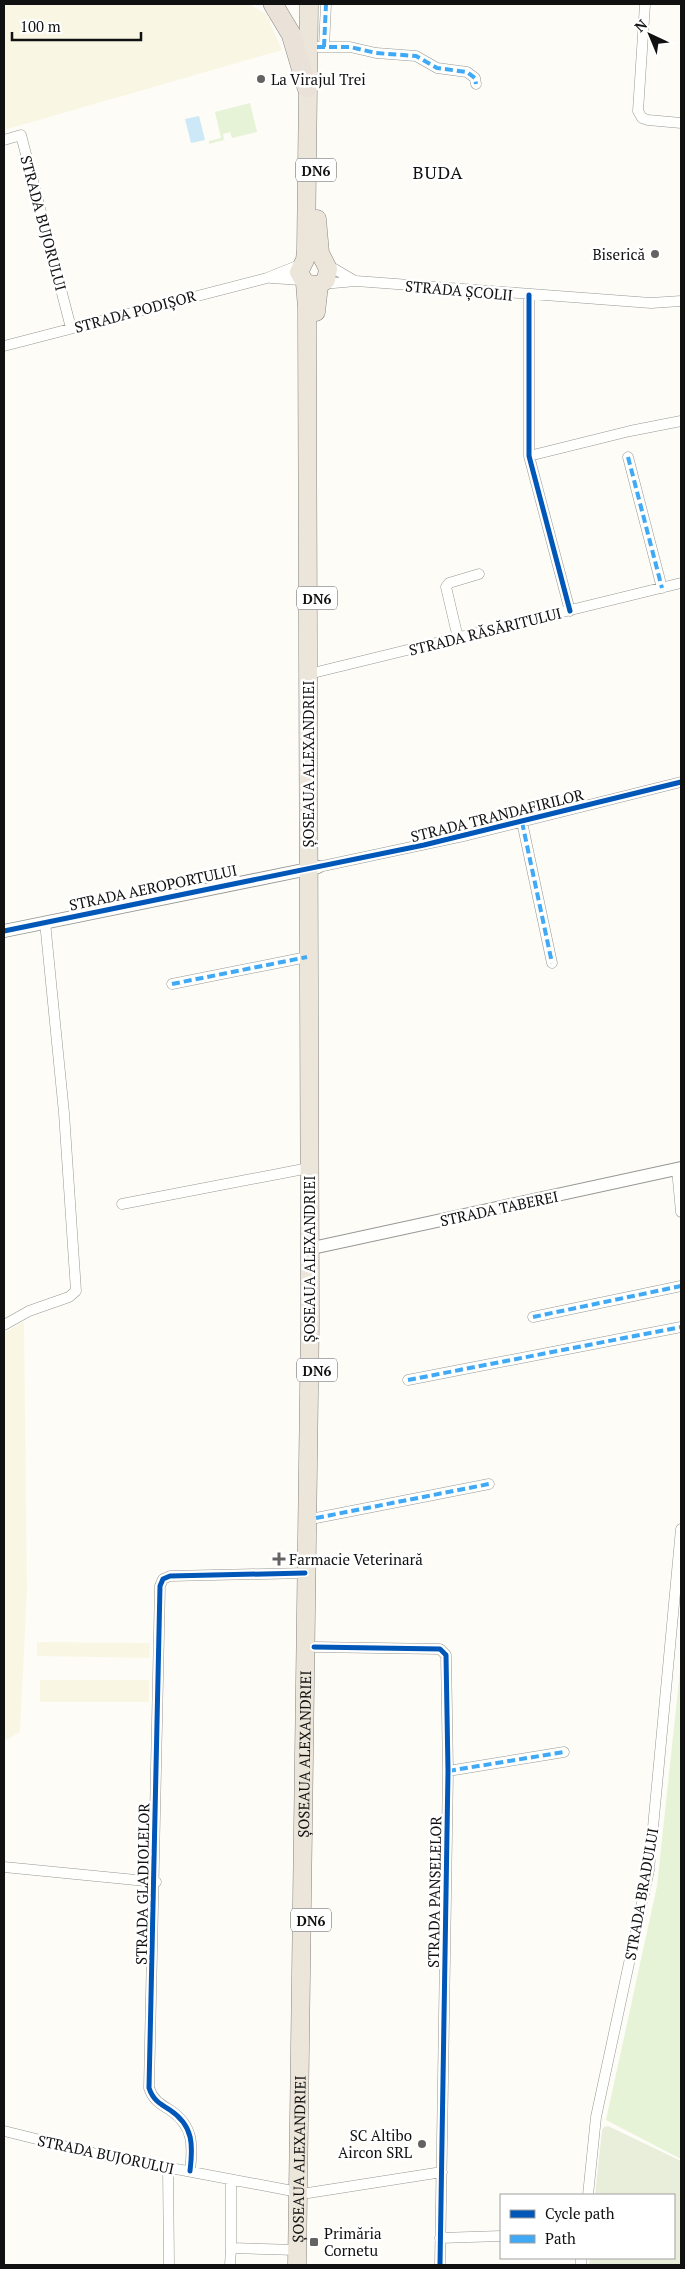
<svg xmlns="http://www.w3.org/2000/svg" width="685" height="2269" viewBox="0 0 685 2269" font-family="'PT Serif',serif">
  <style>
    .farmland { fill: #f9f7e4 }
    .green { fill: #e7f3d7 }
    .cemetery { fill: #e9eedb }
    .water { fill: #cde8f7 }
    .lines { fill: none; stroke-linecap: round; stroke-linejoin: round }
    .minor-casing { stroke: #979795; stroke-width: 11 }
    .tertiary-casing { stroke: #979795; stroke-width: 14 }
    .trunk-casing { stroke: #858482; stroke-width: 19 }
    .motorway-casing { stroke: #858482; stroke-width: 20 }
    .minor { stroke: #fffffe; stroke-width: 10 }
    .tertiary { stroke: #fffffe; stroke-width: 12 }
    .trunk { stroke: #ece5da; stroke-width: 18 }
    .motorway { stroke: #eae1d8; stroke-width: 19 }
    .quiet { stroke: #3fa9f5; stroke-width: 4; stroke-dasharray: 8 4; stroke-linecap: butt }
    .cycleway-casing { stroke: #fff; stroke-width: 8 }
    .cycleway { stroke: #0057b8; stroke-width: 5 }
    .poi-dot { fill: #646362; stroke: #fff; stroke-width: 2 }
    .labels { text-anchor: middle; dominant-baseline: central; stroke-width: 5; stroke-linejoin: round; paint-order: stroke }
    .shield { fill: #fff; stroke: #585858; stroke-width: 1 }
    .shield-label { font-size: 14px; font-weight: bold; fill: #111 }
    .poi-label { font-size: 15px; fill: #111; stroke: #fff; text-anchor: start }
    .street-label { font-size: 15px; fill: #111; stroke: #fff }
    .quarter-label { font-size: 18px; letter-spacing: 1px; fill: #111; stroke: #fff }
  </style>
  <rect width="100%" height="100%" fill="#fdfcf7"/>
  <path class="farmland" d="M4,4h245l17,10 16,36 -278,80z
    M24,1321l3,268 -7,143 -16,9v-408z
    M37,1642l113,1 -1,15 -112,-2z
    M40,1680h109v22h-109z"/>
  <path class="green" d="M250,103l7,29 -25,6 -2,-6 -7,2 1,6 -15,4v-3l12,-3 -6,-26z
    M681,1662v497l-75,-39 51,-234z"/>
  <path class="cemetery" d="M608,2126l73,35v104h-92l1,-7h84v-63h-79l7,-65 2,-3z"/>
  <path class="water" d="M199,116l6,24 -14,3 -6,-24z"/>
  <g class="lines">
    <defs>
      <path id="minor" d="M645,4l-7,107 4,7 6,2 33,3
        M317,47h33l26,6 40,3 21,12 30,4 8,6 1,6
        M324,47l2,-43
        M4,140l17,-5 50,193
        M326,264l29,17
        M271,278l31,2
        M322,284l34,-3 295,22 30,-2
        M529,295v161l41,155
        M4,346l263,-68 35,-14
        M529,456l101,-25 51,-10
        M628,457l34,131
        M458,638l-12,-51 3,-4 30,-9
        M317,672l364,-89
        M522,822l30,141
        M318,867l150,-32 213,-53
        M172,984l135,-27
        M677,1169l4,43
        M122,1204l187,-36
        M533,1317l148,-31
        M4,1325l25,-14 40,-14 7,-6 -12,-178 -19,-191
        M408,1380l273,-53
        M316,1518l173,-34
        M314,1647l126,2 6,6 2,116 -8,494
        M448,1771l116,-19
        M4,1867l152,15
        M4,2131l93,23 201,38
        M168,2167l1,98
        M190,2171c3,-25 4,-45 -20,-61 -10,-6 -17,-10 -21,-22l11,-502 3,-7 7,-3 135,-3
        M231,2180v68l66,2
        M308,2193l134,-21
        M588,2195l8,-78 53,-247 32,-341
        M440,2238l61,-2
        M230,2265l1,-17
        M581,2265v-7"/>
      <path id="tertiary" d="M4,931l314,-64
        M317,1247l364,-79"/>
      <g id="trunk">
        <path d="M307,284l12,1 7,-5 2,-11 -8,-16 -3,-34"/>
        <path d="M316,312l3,-27"/>
        <path id="s1" d="M297,2265l13,-945 -3,-1012 -2,-25 -6,-11 6,-12 1,-10 3,-246"/>
      </g>
      <path id="motorway" d="M273,4l18,30 16,54"/>
    </defs>
    <use href="#minor" class="minor-casing"/>
    <use href="#tertiary" class="tertiary-casing"/>
    <use href="#trunk" class="trunk-casing"/>
    <use href="#motorway" class="motorway-casing"/>
    <use href="#minor" class="minor"/>
    <use href="#tertiary" class="tertiary"/>
    <use href="#trunk" class="trunk"/>
    <use href="#motorway" class="motorway"/>
    <path class="quiet" d="M317,47h33l26,6 40,3 21,12 30,4 8,6 1,6
      M324,47l2,-43
      M628,457l34,131
      M522,822l30,141
      M172,984l135,-27
      M533,1317l148,-31
      M408,1380l273,-53
      M316,1518l173,-34
      M448,1771l116,-19"/>
    <defs>
      <path id="cycleway" d="M529,295v161l41,155
        M4,931l420,-86 257,-63
        M314,1647l126,2 6,6 2,116 -8,494
        M190,2171c3,-25 4,-45 -20,-61 -10,-6 -17,-10 -21,-22l11,-502 3,-7 7,-3 135,-3"/>
    </defs>
    <use href="#cycleway" class="cycleway-casing"/>
    <use href="#cycleway" class="cycleway"/>
  </g>
  <g class="poi-dot">
    <circle cx="261" cy="79" r="5"/>
    <circle cx="655" cy="254" r="5"/>
    <path d="M276.5 1551.5h5v5h5v5h-5v5h-5v-5h-5v-5h5z"/>
    <circle cx="422" cy="2144" r="5"/>
    <rect x="309" y="2237" width="10" height="10" rx="2.5"/>
  </g>
  <g class="labels">
    <g class="shield">
      <rect x="296" y="158.5" width="40" height="23" rx="4"/>
      <rect x="297" y="586.5" width="40" height="23" rx="4"/>
      <rect x="297" y="1358.5" width="40" height="23" rx="4"/>
      <rect x="291" y="1908.5" width="40" height="23" rx="4"/>
    </g>
    <g class="shield-label">
      <text x="316" y="170">DN6</text>
      <text x="317" y="598">DN6</text>
      <text x="317" y="1370">DN6</text>
      <text x="311" y="1920">DN6</text>
    </g>
    <g class="poi-label">
      <text x="271" y="79">La Virajul Trei</text>
      <text x="645" y="254" text-anchor="end">Biserică</text>
      <text x="289" y="1559">Farmacie Veterinară</text>
      <text x="412" y="2135" text-anchor="end">SC Altibo<tspan x="412" dy="17">Aircon SRL</tspan></text>
      <text x="324" y="2233">Primăria<tspan x="324" dy="17">Cornetu</tspan></text>
    </g>
    <g class="street-label">
      <text transform="translate(44 223) rotate(75)">STRADA BUJORULUI</text>
      <text transform="translate(459 290) rotate(5)">STRADA ȘCOLII</text>
      <text transform="translate(135 311) rotate(-15)">STRADA PODIȘOR</text>
      <text transform="translate(485 631) rotate(-14)">STRADA RĂSĂRITULUI</text>
      <text transform="translate(308 764) rotate(-90)">ȘOSEAUA ALEXANDRIEI</text>
      <text transform="translate(497 815) rotate(-14)">STRADA TRANDAFIRILOR</text>
      <text transform="translate(153 887) rotate(-12)">STRADA AEROPORTULUI</text>
      <text transform="translate(499 1208) rotate(-12)">STRADA TABEREI</text>
      <text transform="translate(309 1259) rotate(-90)">ȘOSEAUA ALEXANDRIEI</text>
      <text stroke="none"><textPath href="#s1" startOffset="511">ȘOSEAUA ALEXANDRIEI</textPath></text>
      <text transform="translate(142 1884) rotate(-89)">STRADA GLADIOLELOR</text>
      <text transform="translate(434 1892) rotate(-89)">STRADA PANSELELOR</text>
      <text transform="translate(641 1894) rotate(-80)">STRADA BRADULUI</text>
      <text transform="translate(106 2154) rotate(12)">STRADA BUJORULUI</text>
      <text stroke="none"><textPath href="#s1" startOffset="106">ȘOSEAUA ALEXANDRIEI</textPath></text>
    </g>
    <g class="quarter-label">
      <text x="438" y="172">BUDA</text>
    </g>
  </g>
  <rect width="685" height="2269" fill="none" stroke="#111111" stroke-width="10"/>
  <rect x="500" y="2194" width="175" height="65" fill="#ffffff" stroke="#a0a0a0"/>
  <rect x="510" y="2210" width="25" height="8" fill="#0057b8" stroke="#a0a0a0"/>
  <text x="545" y="2219" font-size="15" fill="#111111">Cycle path</text>
  <rect x="510" y="2235" width="25" height="8" fill="#3fa9f5" stroke="#a0a0a0"/>
  <text x="545" y="2244" font-size="15" fill="#111111">Path</text>
  <g transform="translate(650 35) rotate(316)" stroke="#ffffff" stroke-width="4" paint-order="stroke">
  <path d="M0-4L9 19L0 12L-9 19Z" fill="#111111"/>
  <text y="-8" font-size="14" font-weight="bold" text-anchor="middle" fill="#111111">N</text>
  </g>
  <path d="M12 32v8h129v-8" fill="none" stroke="#111111" stroke-width="2.5"/>
  <text x="20" y="32" font-size="15" fill="#111111" stroke="#ffffff" stroke-width="4" paint-order="stroke">100 m</text>
</svg>
